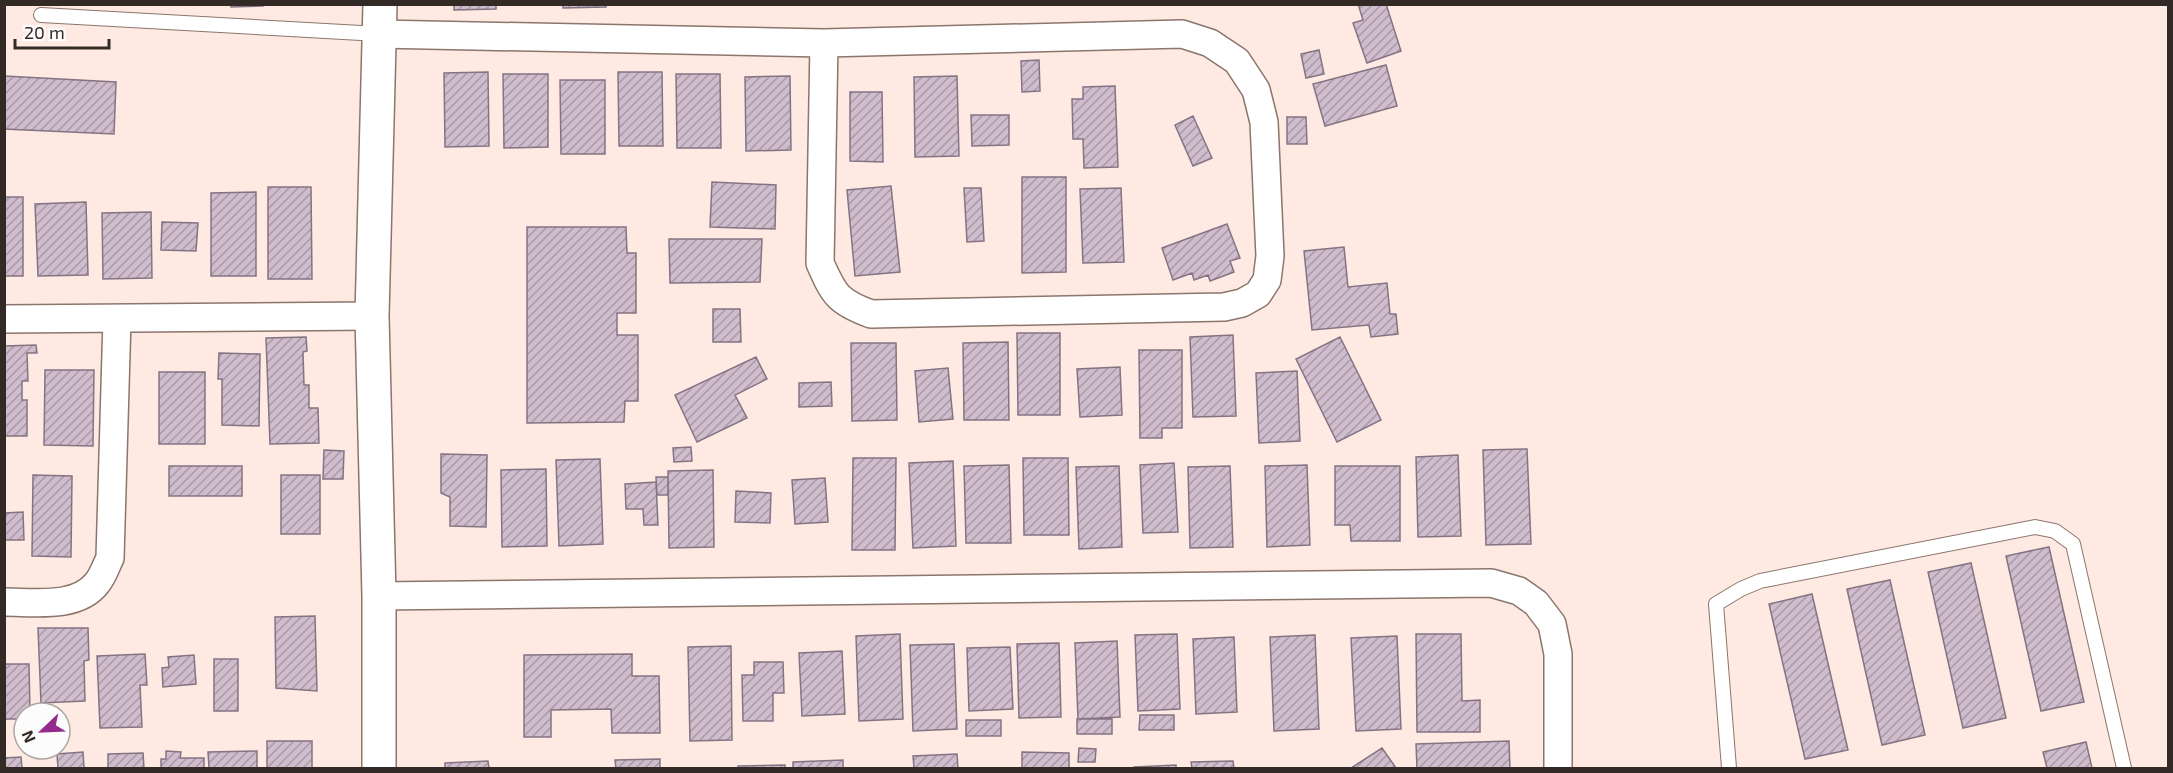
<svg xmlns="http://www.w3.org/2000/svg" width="2173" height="773" viewBox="0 0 2173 773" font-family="'Exo 2',sans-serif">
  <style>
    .building { fill: url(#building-hatch); stroke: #847483; stroke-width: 1.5 }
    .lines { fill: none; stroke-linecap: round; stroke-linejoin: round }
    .service-casing { stroke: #8b756c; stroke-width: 16 }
    .minor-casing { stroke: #8b756c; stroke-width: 30 }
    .tertiary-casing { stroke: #8b756c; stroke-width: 36 }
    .service { stroke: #fff; stroke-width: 14 }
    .minor { stroke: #fff; stroke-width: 27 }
    .tertiary { stroke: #fff; stroke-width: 33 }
  </style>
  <defs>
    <pattern id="building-hatch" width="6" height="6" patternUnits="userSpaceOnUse" patternTransform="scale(1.5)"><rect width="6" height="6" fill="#cfbccd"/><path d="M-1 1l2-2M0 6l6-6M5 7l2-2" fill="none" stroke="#a999a6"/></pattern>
  </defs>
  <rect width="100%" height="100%" fill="#feeae2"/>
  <path class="building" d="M231,4h32v2l-32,1z
    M454,4h42v5l-42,1z
    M563,4h42l1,3 -43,1z
    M1358,4h28l15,47 -34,12 -14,-40 10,-3z
    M1319,50l5,24 -18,4 -5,-24z
    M1039,60l1,31 -18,1 -1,-31z
    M1386,65l11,41 -72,20 -12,-42z
    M488,72l1,74 -44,1 -1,-74z
    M618,72h44l1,74h-44z
    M503,74h45v73l-44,1z
    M676,74h44l1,74h-44z
    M4,76l112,6 -2,52 -110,-5z
    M790,76l1,74 -45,1 -1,-74z
    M957,76l2,80 -44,1 -1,-80z
    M560,80h45v74h-44z
    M1115,86l3,81 -34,1 -1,-29h-10l-1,-40h11v-12z
    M850,92h32l1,70 -33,-1z
    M971,115h38v30l-37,1z
    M1193,116l19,42 -19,8 -18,-41z
    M1287,117h19l1,27h-20z
    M1022,177h44v95l-44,1z
    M712,182l64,3 -1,44 -65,-2z
    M891,186l9,86 -45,4 -8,-86z
    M268,187h43l1,92h-44z
    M964,188h17l3,53 -17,1z
    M1121,188l3,74 -41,1 -3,-74z
    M256,192v84h-45v-83z
    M4,197h19v79h-19z
    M86,202l2,73 -50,1 -3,-72z
    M151,212l1,66 -49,1 -1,-66z
    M162,222l36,1 -2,28 -35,-1z
    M1227,224l13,34 -10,3 4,11 -24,9 -2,-6 -14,5 -2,-7 -19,7 -11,-32z
    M527,227h99l1,26h9v60h-19v22h21v66h-13l-1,21 -97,1z
    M669,239h93l-2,43 -90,1z
    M1344,247l4,40 39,-4 3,31h6l2,20 -27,3 -2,-12 -57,5 -8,-79z
    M713,309h27l1,33h-28z
    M1017,333h43v82h-42z
    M1233,335l3,81 -43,1 -3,-80z
    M306,337l1,14 -4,1 1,33h5v23h9l1,35 -49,1 -4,-106z
    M1340,337l41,83 -44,22 -41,-83z
    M1008,342l1,78h-45l-1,-77z
    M851,343h45l1,77 -45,1z
    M36,345l1,8h-10l1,28h-6v19h5v36h-23v-90z
    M1139,350h43v78h-20v10h-22z
    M219,353l41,1 -1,72 -37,-1v-46h-4z
    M756,357l11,22 -32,16 12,23 -50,24 -22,-47z
    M1120,367l2,48 -42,2 -3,-48z
    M948,368l5,51 -34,3 -4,-51z
    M45,370h49l-1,76 -49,-1z
    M1297,371l3,70 -41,2 -3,-70z
    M159,372h46v72h-46z
    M831,382l1,24 -33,1v-24z
    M691,447l1,14 -18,1 -1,-14z
    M1527,449l4,95 -45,1 -3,-95z
    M324,450l20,1 -1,28h-20z
    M441,454l46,1 -1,72 -36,-1v-29l-9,-4z
    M1458,455l3,81 -43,1 -2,-80z
    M853,458h43l-1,92h-43z
    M1023,458h45l1,77h-45z
    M600,459l3,85 -44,2 -3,-86z
    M953,461l3,85 -43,2 -4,-85z
    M1174,463l4,69 -35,1 -3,-68z
    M1009,465l2,78h-45l-2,-77z
    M1307,465l3,80 -43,2 -2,-81z
    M169,466h73v30h-73z
    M1119,466l3,81 -43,2 -3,-82z
    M1230,466l3,81 -43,1 -2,-81z
    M1335,466h65v75h-49l-1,-16h-15z
    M546,469l1,77 -45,1 -1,-77z
    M713,470l1,77 -45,1 -1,-77z
    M33,475l39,1 -1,81 -39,-1z
    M281,475h39v59h-39z
    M656,477h12v18h-11z
    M825,478l3,44 -33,2 -3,-44z
    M656,482l2,43h-14l-1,-16h-17l-1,-25z
    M736,491l35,2 -1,30 -35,-1z
    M23,512l1,28h-20v-27z
    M2049,547l35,155 -43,9 -35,-155z
    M1971,563l35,155 -43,10 -35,-156z
    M1890,580l35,155 -43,10 -35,-156z
    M1812,594l36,156 -43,9 -36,-155z
    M315,616l2,75 -41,-3 -1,-71z
    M38,628h50l1,32 -5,1 1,40 -44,2z
    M900,634l3,85 -44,2 -3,-85z
    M1177,634l3,75 -42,2 -3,-76z
    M1416,634h45l1,67 18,-1v32h-63z
    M1315,635l4,94 -45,2 -4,-94z
    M1397,636l4,93 -45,2 -5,-93z
    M1234,637l3,75 -41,2 -3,-75z
    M1117,641l3,76 -42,2 -3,-76z
    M1059,643l2,74 -42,1 -2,-74z
    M954,644l3,85 -44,2 -3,-86z
    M731,646l1,94 -42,1 -2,-94z
    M1010,647l3,62 -44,2 -2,-63z
    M842,651l3,63 -43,2 -3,-63z
    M145,654l2,31h-7l2,42 -42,1 -3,-72z
    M632,654v22h27l1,57h-48l-1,-24 -60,1v27h-27v-82z
    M194,655l2,29 -33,3 -1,-19 7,-1 -1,-10z
    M214,659h24v52h-24z
    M754,662h29l1,31h-11v28h-30l-1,-46h12z
    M4,664h25l1,49h-6v6h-20z
    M1140,715h34v15h-35z
    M1077,719h35v15h-35z
    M966,720h35v16h-35z
    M267,741h45v27h-45z
    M1509,741l1,27h-93l-1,-24z
    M2086,742l6,26h-45l-4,-16z
    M1079,748l17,1 -1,13h-17z
    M1382,748l14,20h-45z
    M166,751l15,1 -1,6h24v10h-43v-9h5z
    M257,751v17h-48l-1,-16z
    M83,752l1,16h-26l-1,-14z
    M1022,752l47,1v15h-47z
    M143,753l1,15h-36v-14z
    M957,754l1,14h-44l-1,-12z
    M21,757l1,11h-18v-10z
    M660,759v9h-44l-1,-8z
    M843,760v8h-50v-6z
    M488,761l1,7h-44v-5z
    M1233,761l1,7h-42l-1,-6z
    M785,765v3h-47v-2z
    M1176,765v3h-42v-1z"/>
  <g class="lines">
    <defs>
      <path id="service" d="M41,15l338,19
        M1729,768l-13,-164 25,-15 19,-8 275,-54 20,4 18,13 51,224"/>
      <path id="minor" d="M379,34l445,9 358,-9 28,9 27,18 19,29 8,32 6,134 -3,24 -9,14 -16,9 -18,4 -353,7c-33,-12 -37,-19 -51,-51l4,-220
        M4,319l368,-3
        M379,596l1112,-13 28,8 17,12 16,21 6,30v114
        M4,602c30,0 73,7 93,-19 6,-7 9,-17 13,-25l7,-239"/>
      <path id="tertiary" d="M379,768v-172l-7,-280 8,-312"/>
    </defs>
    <use href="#service" class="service-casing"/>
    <use href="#minor" class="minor-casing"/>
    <use href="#tertiary" class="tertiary-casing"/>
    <use href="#service" class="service"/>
    <use href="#minor" class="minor"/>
    <use href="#tertiary" class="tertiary"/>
  </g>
  <rect width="2173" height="773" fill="none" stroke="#332a26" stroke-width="12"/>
  <g transform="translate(42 731) rotate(247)"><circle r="28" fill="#fcfcfc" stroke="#aca8a6" stroke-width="1.5"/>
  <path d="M0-4.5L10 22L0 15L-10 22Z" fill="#932a8d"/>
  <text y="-9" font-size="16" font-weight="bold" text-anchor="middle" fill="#332a26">N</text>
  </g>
  <path d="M15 39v9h94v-9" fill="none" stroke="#332a26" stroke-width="3"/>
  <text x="24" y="39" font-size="18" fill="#332a26" stroke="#fcfcfc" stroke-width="4.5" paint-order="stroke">20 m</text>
</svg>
